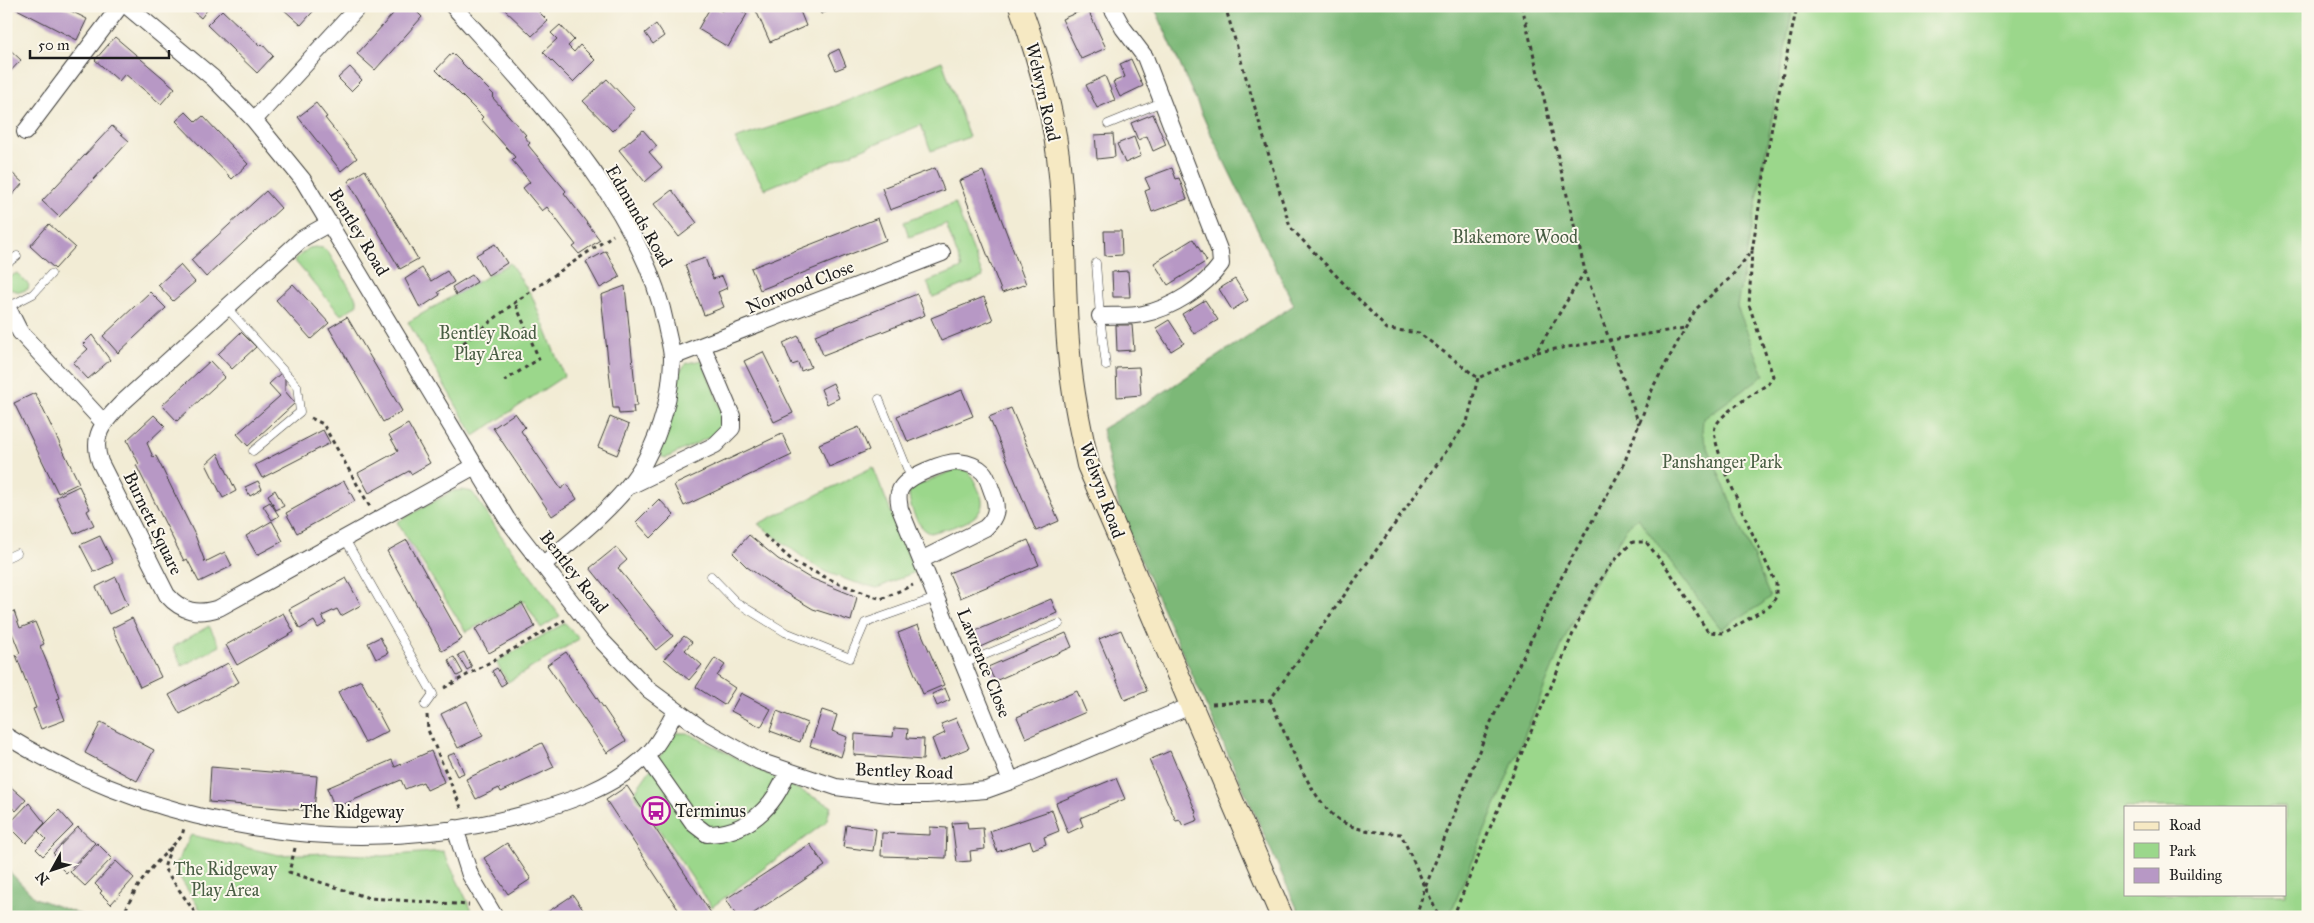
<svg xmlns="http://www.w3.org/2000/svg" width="2314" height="923" viewBox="0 0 2314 923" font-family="'IM FELL Great Primer',serif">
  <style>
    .green { fill: #9bd78b; stroke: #5c7a54; fill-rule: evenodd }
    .forest { fill: #7cb877; stroke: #4c6a4a }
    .building { fill: #b798c5 }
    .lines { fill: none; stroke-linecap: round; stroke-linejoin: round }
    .lane-casing { stroke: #3c3b38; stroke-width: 9 }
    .street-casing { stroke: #3c3b38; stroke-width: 18 }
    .secondary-casing { stroke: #3c3b38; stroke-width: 24 }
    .path { stroke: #3c3b38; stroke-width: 3; stroke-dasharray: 4 4; stroke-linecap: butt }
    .lane { stroke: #fff; stroke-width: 8 }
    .street { stroke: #fff; stroke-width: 16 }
    .secondary { stroke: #f6e9c3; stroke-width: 22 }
    .labels { text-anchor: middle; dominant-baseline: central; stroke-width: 4; stroke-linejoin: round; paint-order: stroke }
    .street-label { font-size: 18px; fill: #1c1c1c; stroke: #fbf7ec }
    .park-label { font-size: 18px; fill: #485d43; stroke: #fbf7ec }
    .poi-label { font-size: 18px; fill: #1c1c1c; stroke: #fbf7ec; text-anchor: start }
  </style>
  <rect width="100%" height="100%" fill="#fbf7ec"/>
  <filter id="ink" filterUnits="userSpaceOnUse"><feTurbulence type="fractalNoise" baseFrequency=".02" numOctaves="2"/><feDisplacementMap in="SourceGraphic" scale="10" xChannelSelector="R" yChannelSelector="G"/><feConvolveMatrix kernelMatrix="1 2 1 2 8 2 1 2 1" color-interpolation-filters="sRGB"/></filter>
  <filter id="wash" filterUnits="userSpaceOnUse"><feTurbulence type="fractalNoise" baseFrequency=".0096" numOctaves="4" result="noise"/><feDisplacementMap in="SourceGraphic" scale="20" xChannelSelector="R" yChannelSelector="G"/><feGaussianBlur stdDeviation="1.12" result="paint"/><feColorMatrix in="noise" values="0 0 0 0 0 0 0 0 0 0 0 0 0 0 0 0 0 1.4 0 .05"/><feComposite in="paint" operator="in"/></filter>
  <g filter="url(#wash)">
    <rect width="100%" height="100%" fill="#f2ecd5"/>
    <path class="green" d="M1154,6h1154v911h-1007l-199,-488 56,-33 136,-91 -84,-173zM2125,807h160v87h-160z
      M942,61l27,76 -38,14 -10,-26 -156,64 -30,-50 100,-33z
      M955,203l28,74 -50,20 -6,-15 35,-14 -16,-44 -37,13 -5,-15z
      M315,247l8,1 5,4 29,48v5l-16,10 -47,-55 15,-12z
      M510,263l22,33 32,80 -90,60 -66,-114z
      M17,273l12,12 -1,4 -8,3 -14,-4v-9z
      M702,360l23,59 -7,14 -52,25 -4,-1 -3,-7 19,-77 9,-10z
      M873,467l42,105 -38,16 -24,-6 -27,-10 -14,-8 -54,-40z
      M956,469l10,1c7,6 10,14 14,23 12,28 -29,34 -49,40 -13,-3 -22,-27 -22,-40l7,-7z
      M463,490l9,2 4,5 24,37 60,82 -19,12 -17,-27 -58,31 -69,-110 56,-31z
      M565,623l14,16 -71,43 -12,-20z
      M209,626l11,20 -38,20 -9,-19z
      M676,733h12l143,73 -5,16 -114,85 -78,-114z
      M191,835l88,20 47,-2 57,3 60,-5 32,66h-265l-11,-9 -25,-40z"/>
    <path class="forest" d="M1154,6h639l-56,300 27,69 -61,44 -1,14 68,164 -8,7 -41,25 -83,-111 -11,9 -55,94 -123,296h-148l-180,-401 -19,-87 56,-33 136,-91 -84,-173z
      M6,868l29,30 52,19h-81z"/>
    <g id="blocks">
      <path class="building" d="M11,6h50l26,13 -10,21z
        M187,6h23l-9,12z
        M284,6h34l-17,19 -19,-17z
        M400,6h11l11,11 -47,53 -18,-16z
        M501,6h32l15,15 -16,15z
        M711,6l11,5 2,-5h9l14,8 -19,33 -30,-18z
        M754,6h44l8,20 -36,16z
        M817,6h22l-18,8z
        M1087,8l19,40 -25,11 -19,-40z
        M222,10l38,36 2,-2 11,12 -16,17 -50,-48z
        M656,24l8,12 -11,8 -8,-11z
        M560,25l14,15 -6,6 6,6 6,-7 15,15 -22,22 -30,-30 14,-13 -6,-6z
        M115,37l60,51 -14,16 -36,-30 -6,7 -24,-21z
        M6,46l15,14 -15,16z
        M839,49l7,17 -10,4 -7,-16z
        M452,53l42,42 -2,2 34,38 -2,1 6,7 -2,2 38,46 -2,2 36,47 -21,14 -6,-7 3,-2 -29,-38 -5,4 -19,-23 7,-6 -18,-22 3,-3 -34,-38 2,-2 -47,-47z
        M1131,59l12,27 -23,11 -7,-15 12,-5 -5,-13z
        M350,67l12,13 -11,11 -13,-13z
        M1105,76l10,24 -18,8 -11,-23z
        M607,79l28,30 -23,22 -29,-30z
        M316,103l11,14 -2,1 32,40 -16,13 -43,-54z
        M186,112l10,10 7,-6 45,48 -16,15 -56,-58z
        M1153,114l13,31 -13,6 -6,-15 -9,4 -7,-17z
        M112,126l17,15 -70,76 -17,-16z
        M643,130l14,16 -8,6 13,15 -17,15 -26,-32z
        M1113,134l2,23 -18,2 -2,-24z
        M1134,137l7,19 -16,7 -8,-19z
        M935,168l9,22 -54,20 -8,-22z
        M1172,168l4,11 3,-1 8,21 -35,13 -7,-21 5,-2 -5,-11z
        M365,170l53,89 -18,10 -52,-88z
        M983,171l43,113 -24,9 -43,-112z
        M6,172l4,3 2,-2 11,10 -15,17 -2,-2z
        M672,190l25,33 -18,14 -25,-33z
        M266,191l15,17 -75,69 -15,-17z
        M878,218l8,22 -126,50 -9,-22z
        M49,224l26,23 -20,22 -25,-23z
        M1104,231h17l1,24 -17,1z
        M1193,239l14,22 -39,24 -14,-22z
        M495,244l12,19 -19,12 -12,-20z
        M606,251l14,26 -20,11 -14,-26z
        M705,258l8,21 9,-3 5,12 -9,4 6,15 -20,8 -19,-50z
        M180,265l15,17 -22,19 -15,-16z
        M422,268l9,13 16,-10 7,11 -16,10 2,3 -20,13 -15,-29z
        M1128,271l2,26h-17l-1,-25z
        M472,275l5,7 -21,13 -4,-8z
        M1235,279l13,21 -16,10 -13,-21z
        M293,284l36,39 -18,16 -35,-39z
        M625,286l12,120h-4l1,7 -15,1 -1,-6h-5l-12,-113z
        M150,292l16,16 -48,45 -15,-17z
        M917,294l8,21 -102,40 -8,-20z
        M984,297l9,23 -52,21 -10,-23z
        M1205,300l13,20 -24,14 -12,-20z
        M347,317l55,94 -19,11 -54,-94z
        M1169,320l15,23 -13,8 -15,-23z
        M1116,325h16l2,25 -17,1z
        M241,332l15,15 -24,22 -14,-15z
        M92,335l18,25 -22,19 -15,-16 15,-14 -5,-5z
        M798,336l13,31 -10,4 -3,-8 -6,2 -9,-22z
        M763,352l30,61 -19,9 -30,-61z
        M210,361l15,16 -48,44 -15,-16z
        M1139,367l2,28 -24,2 -1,-29z
        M282,372l3,3v16l10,12 -47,43 -11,-12 43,-38 -11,-12z
        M833,383l6,15 -12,6 -6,-15z
        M962,390l11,26 -65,26 -11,-26z
        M35,393l44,90 -21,10 -44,-90z
        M1011,408l48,113 -23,10 -47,-114z
        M515,413l10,14 -4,4 40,58 6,-5 10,15 -25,17 -59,-88z
        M154,415l11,11 -18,17 6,14 3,-1 39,79 10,27 20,-10 7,14 -33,16 -12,-23 -3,2 -48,-96 3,-1 -12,-24z
        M610,417l19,8 -12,30 -19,-8z
        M408,424l22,39 -19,11 -2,-3 -40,22 -11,-20 40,-22 -9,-16z
        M859,427l10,23 -40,17 -10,-23z
        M323,430l7,13 -68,35 -7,-13z
        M782,434l10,21 -108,51 -10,-21z
        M218,453l18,38 -13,7 -17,-34z
        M258,481l4,8 -12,7 -5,-9z
        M344,481l11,20 -58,32 -11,-20z
        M79,486l11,23 -3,2 7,14 -20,9 -18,-37z
        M275,490l9,16 -8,4 -8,-15z
        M659,499l15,16 -23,23 -15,-16z
        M270,502l9,14 -7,4 -9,-14z
        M272,521l11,20 -26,14 -11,-19z
        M749,535l29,24 30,18 49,20 -6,24 -38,-12 -34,-20 -32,-22 -14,-14z
        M100,536l13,27 -19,9 -14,-27z
        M407,540l55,99 -20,12 -55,-100z
        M1028,540l11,25 -79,33 -11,-25z
        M616,547l11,13 -9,8 55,68 -17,14 -66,-82z
        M116,577l12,28 -19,9 -13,-27z
        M346,578l15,27 -20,11 -4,-7 -15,7 4,7 -8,5 -4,-7 -14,8 -11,-20z
        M1051,599l6,14 -77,34 -7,-15z
        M522,603l13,24 -46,26 -14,-24z
        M14,611l6,17 15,-6 9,22 -4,2 13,31 7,21 -3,1 8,21 -24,9 -8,-20 3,-1 -20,-53 4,-2 -8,-20 -6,2v-21z
        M283,613l11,19 -57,33 -11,-20z
        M132,618l29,59 -21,10 -28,-59z
        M918,625l26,60 -21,9 -25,-61z
        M1121,630l26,61 -22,9 -26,-61z
        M1066,633l6,14 -77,34 -7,-14z
        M684,636l8,6 -7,8 17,15 -13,15 -25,-21z
        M380,637l8,16 -12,6 -8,-16z
        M464,652l8,15 -5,3 -9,-15z
        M566,652l60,89 -19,12 -60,-88z
        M454,657l9,16 -6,3 -9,-16z
        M715,658l10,7 -8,11 18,12 -11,17 -28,-18z
        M228,663l11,19 -59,32 -11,-19z
        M497,668l9,15 -5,3 -9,-15z
        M361,680l27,51 -23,12 -27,-51z
        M945,688l5,12 -13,6 -5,-12z
        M1077,691l9,21 -60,26 -9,-21z
        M741,693l30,16 -10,18 -30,-16z
        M467,701l16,35 -25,12 -17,-34z
        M822,710l15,5 -5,16 15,6 -6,20 -31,-11z
        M777,711l30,12 -7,19 -30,-11z
        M956,718l13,30 -29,12 -8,-21 13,-6 -4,-9z
        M101,722l53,28 -17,31 -52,-28z
        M894,728l14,1 -1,9 17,1 -1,21 -69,-5 1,-21 38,3z
        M542,743l12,24 -53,25 -2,-4 -23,11 -10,-20z
        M431,751l13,31 -17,8 -4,-8 -18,7 -4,-9 -66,28 -8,-20 65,-28 3,7z
        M1170,751l26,61 -1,1 3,7 -15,6 -3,-6 -4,1 -27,-61z
        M455,753l9,20 -7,3 -10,-20z
        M211,767l106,9 -3,35 -105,-9z
        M1116,778l9,21 -45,19 3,8 -15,7 -12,-30z
        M627,786l84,127 -6,4h-22l-77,-117z
        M11,787l15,13 -10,11 -5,-5 -5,6v-20z
        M29,803l16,20 -19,20 -18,-18z
        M59,810l14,16 -30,30 -7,-7 10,-10 -8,-8z
        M1052,810l7,21 -15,6 2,7 -13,5 -3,-8 -33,11 -7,-21z
        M967,822l1,7 15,-1 2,21 -15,2 1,10 -14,1 -5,-39z
        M846,825l30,4 -3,22 -30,-4z
        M78,827l17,16 -29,30 -13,-13 4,-3 -4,-4z
        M930,827l17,1 -1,30 -65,-2 1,-23 48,2z
        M97,843l15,15 -27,28 -15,-14z
        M507,843l24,36 -23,15 -24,-36z
        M810,844l15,22 -77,51h-11l-11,-18z
        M116,861l18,17 -23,26 -11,-11 2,-2 -7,-7z
        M573,895l15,22h-46l4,-4z"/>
    </g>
  </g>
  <g filter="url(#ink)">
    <use href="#blocks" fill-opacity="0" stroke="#3c3b38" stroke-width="1"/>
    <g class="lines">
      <defs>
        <path id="lane" d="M1108,124l54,-22
          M1096,263l4,53 6,50
          M6,264l11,-8
          M8,307l25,-13 18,-20
          M228,309l69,77 3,26 -47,39
          M879,399l32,79
          M345,539l88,155 -8,11
          M6,558l11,-5
          M711,576l25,26 49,30 65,26 15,-35 71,-25
          M963,664l96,-40"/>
        <path id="street" d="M127,6l86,72 41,42 49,60 204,339 94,121 48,50 53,39 57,32 77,26 60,8h31l59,-5 25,-9 182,-76
          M453,6c80,89 189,199 213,320 2,11 6,23 6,33 -1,36 -10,70 -27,102 -19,37 -70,78 -103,104
          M254,120l105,-114
          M25,132l95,-126
          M330,223l-27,15 -182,166c-18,19 -30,31 -21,58l67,133c15,17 31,20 52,13l256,-142
          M6,304l14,28 84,91
          M1100,316c14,-1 29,1 43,-2 29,-6 61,-26 78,-50l-1,-12 -75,-195 -22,-29 -12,-22
          M672,357l270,-104
          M630,486l85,-41 17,-17v-12l-29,-69
          M921,560l64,-32c12,-11 13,-20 8,-34 -3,-7 -5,-17 -10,-22 -6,-6 -16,-9 -25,-10 -14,0 -52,14 -58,28 -3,6 -1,12 0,19l111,272
          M6,736c152,93 343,125 516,79 44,-12 91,-27 125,-60 12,-11 20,-29 29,-44
          M646,756l48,68 13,10c39,0 68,-27 80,-62
          M455,828l15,47 25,42"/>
        <path id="secondary" d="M1020,6c20,55 35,111 40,169 6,59 3,119 9,178 3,38 11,75 19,112l194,452"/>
      </defs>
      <use href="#lane" class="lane-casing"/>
      <use href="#street" class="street-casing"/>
      <use href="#secondary" class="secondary-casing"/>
      <path class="path" d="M1225,6l65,221 97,102 32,4 59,45 58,-26 49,-81
        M1522,6l63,265 54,153
        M457,348l61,-48 95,-65
        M1537,352l148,-24
        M504,381l35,-22 -24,-56
        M311,418l12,6 47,83
        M764,535l31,28 45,21 41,15 32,-14
        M444,688l121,-68
        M1270,700c16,34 38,97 68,119 18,13 42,13 63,15l38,83
        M1212,704l58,-4 197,-278 11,-44
        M427,715l1,15 35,82
        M171,847l-7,21 34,49
        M295,848l-6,24 80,26 100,7
        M6,916l4,1
        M123,917c13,-36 33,-54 59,-81l2,-8
        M1416,917l9,-29 64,-162 78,-160 56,-100 31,-81 42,-76 34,-31 22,-27 20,-125 25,-120
        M1453,917c32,-77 63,-153 97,-228 22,-51 40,-110 83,-147h13l24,30 38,60 16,1 46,-27 6,-9v-14c-11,-23 -68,-138 -61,-156 7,-15 38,-33 53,-43l5,-8 -24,-71 3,-54"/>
      <use href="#lane" class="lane"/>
      <use href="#street" class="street"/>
      <use href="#secondary" class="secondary"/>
    </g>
  </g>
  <defs>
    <symbol id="bus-ring" viewBox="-11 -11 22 22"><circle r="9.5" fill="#fbf7ec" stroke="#b5179e" stroke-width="1.5"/><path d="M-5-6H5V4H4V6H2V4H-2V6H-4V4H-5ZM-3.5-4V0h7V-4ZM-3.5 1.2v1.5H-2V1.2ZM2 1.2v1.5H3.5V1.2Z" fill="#b5179e"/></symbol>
  </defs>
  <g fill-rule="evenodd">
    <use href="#bus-ring" x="640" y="795" width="32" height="32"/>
  </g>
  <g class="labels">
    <g class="street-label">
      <text transform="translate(1043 92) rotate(77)">Welwyn Road</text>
      <text transform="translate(639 216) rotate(60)">Edmunds Road</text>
      <text transform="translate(359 232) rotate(59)">Bentley Road</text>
      <text transform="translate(800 287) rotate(-22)">Norwood Close</text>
      <text transform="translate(1102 490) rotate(70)">Welwyn Road</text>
      <text transform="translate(153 523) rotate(64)">Burnett Square</text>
      <text transform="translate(574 572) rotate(52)">Bentley Road</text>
      <text transform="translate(984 663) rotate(68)">Lawrence Close</text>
      <text transform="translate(904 771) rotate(2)">Bentley Road</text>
      <text x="352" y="812">The Ridgeway</text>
    </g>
    <g class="park-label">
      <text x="1515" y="237">Blakemore Wood</text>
      <text x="488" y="333">Bentley Road<tspan x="488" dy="21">Play Area</tspan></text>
      <text x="1722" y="462">Panshanger Park</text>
      <text x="225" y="869">The Ridgeway<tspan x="225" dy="21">Play Area</tspan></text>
    </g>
    <g class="poi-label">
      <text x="675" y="811">Terminus</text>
    </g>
  </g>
  <rect width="2314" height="923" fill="none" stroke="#fbf7ec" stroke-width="25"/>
  <rect x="2124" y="806" width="162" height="90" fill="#fbf7ec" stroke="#a29f99"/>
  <rect x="2134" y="822" width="25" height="8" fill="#f6e9c3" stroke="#a29f99"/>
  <text x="2169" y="830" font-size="15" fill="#1c1c1c">Road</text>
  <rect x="2134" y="843" width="25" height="15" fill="#9bd78b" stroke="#a29f99"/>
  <text x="2169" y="856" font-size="15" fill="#1c1c1c">Park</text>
  <rect x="2134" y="868" width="25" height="15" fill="#b798c5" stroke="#a29f99"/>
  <text x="2169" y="880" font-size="15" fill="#1c1c1c">Building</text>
  <g transform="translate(52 870) rotate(230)" stroke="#fbf7ec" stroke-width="4" paint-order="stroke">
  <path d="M0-4L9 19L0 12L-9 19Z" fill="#1c1c1c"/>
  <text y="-8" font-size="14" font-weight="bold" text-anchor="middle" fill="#1c1c1c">N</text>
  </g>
  <path d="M30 50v8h139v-8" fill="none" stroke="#1c1c1c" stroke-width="2.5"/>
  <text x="38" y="50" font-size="15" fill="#1c1c1c" stroke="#fbf7ec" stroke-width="4" paint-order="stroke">50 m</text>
</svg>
